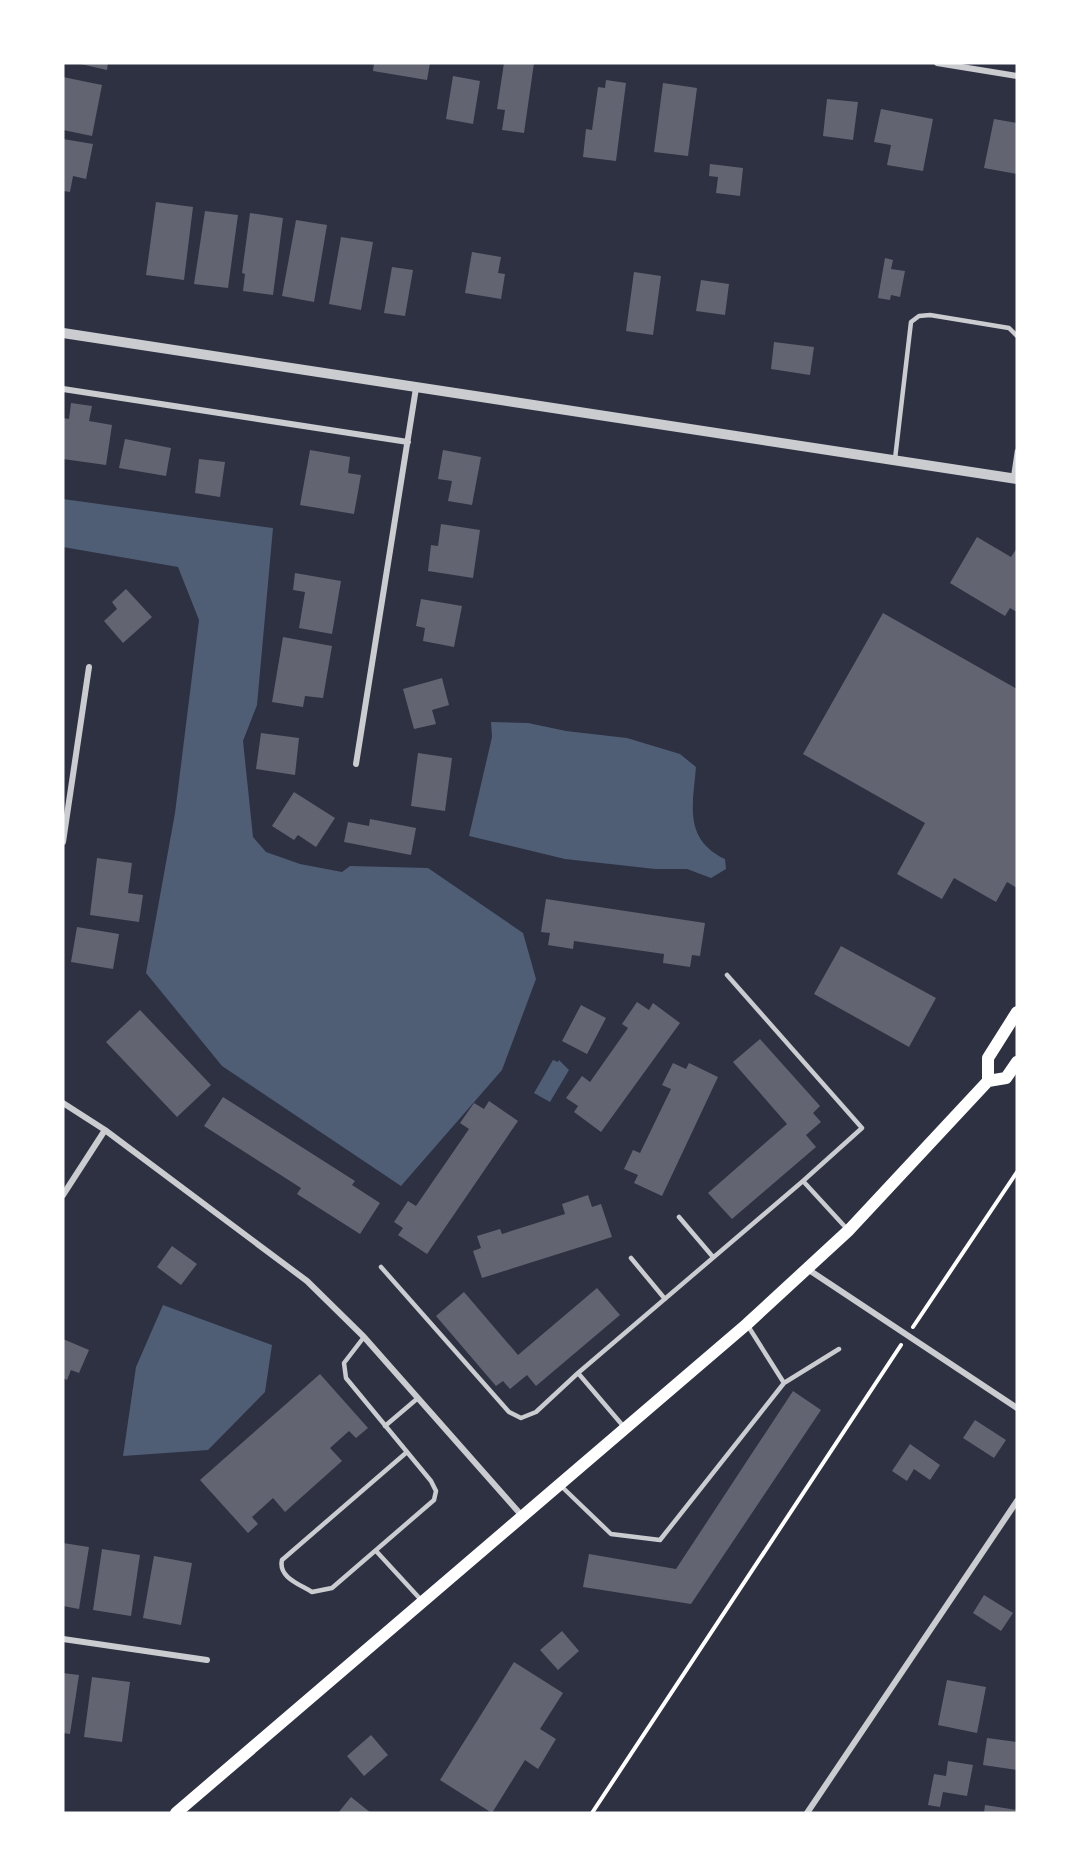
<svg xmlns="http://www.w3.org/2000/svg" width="1080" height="1876" viewBox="0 0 1080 1876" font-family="Barlow,sans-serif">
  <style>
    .water { fill: #4f5d75 }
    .building { fill: #626471 }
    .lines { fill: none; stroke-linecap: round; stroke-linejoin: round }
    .path { stroke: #fff; stroke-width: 4 }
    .service { stroke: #caccd0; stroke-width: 4.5 }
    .minor { stroke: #caccd0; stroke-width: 6 }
    .tertiary { stroke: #caccd0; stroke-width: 10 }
    .secondary { stroke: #fff; stroke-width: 12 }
  </style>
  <rect width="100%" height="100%" fill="#2d3142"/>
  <path class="water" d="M63,499l210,29 -16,177 -14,36 10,96 13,15 34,12 42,8 8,-6 78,2 95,65 13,46 -34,91 -101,116 -179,-120 -76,-93 29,-160 24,-193 -21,-53 -115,-20z
    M491,722l37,1 38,8 61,7 53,16 16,13c-3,37 -13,72 29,92l1,10 -15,9 -24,-9h-32l-90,-10 -96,-23 23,-99z
    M553,1060l5,2 1,-2 10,10 -19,32 -16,-9z
    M163,1305l109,40 -7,47 -57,58 -85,6 13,-89z"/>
  <path class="building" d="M76,63h32l-1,7z
    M374,63h56l-3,17 -54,-9z
    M504,63h30l-10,70 -22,-3 3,-20 -8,-1z
    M453,76l27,5 -7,43 -27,-5z
    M63,77l39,8 -10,51 -29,-6z
    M606,80l20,3 -10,78 -33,-4 3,-28 6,1 6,-43 7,1z
    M663,83l34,5 -9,68 -34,-4z
    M827,99l31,3 -5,38 -30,-4z
    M881,109l52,10 -10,52 -36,-6 4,-20 -17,-3z
    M994,119l23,4v51l-33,-6z
    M63,139l30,5 -7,35 -13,-3 -3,16 -7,-1z
    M710,164l33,4 -3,28 -24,-3 2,-16 -9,-1z
    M156,202l37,5 -9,73 -38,-5z
    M205,211l33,4 -10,73 -34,-4z
    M250,213l33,5 -10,77 -30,-4 2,-17 -3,-1z
    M296,220l31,5 -13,77 -32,-6z
    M341,237l32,5 -12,68 -32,-6z
    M472,252l29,5 -3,16 7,1 -4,25 -36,-6z
    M885,258l8,2 -2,9 14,2 -5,26 -9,-2 -1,5 -12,-2z
    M392,267l21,3 -8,46 -21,-3z
    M634,272l27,4 -8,59 -27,-4z
    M701,280l28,4 -4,31 -29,-4z
    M774,342l40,5 -4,28 -39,-6z
    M71,403l21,3 -3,15 23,4 -6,40 -43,-6v-41l6,1z
    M125,439l46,9 -5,28 -47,-8z
    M310,450l40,7 -2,16 13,2 -7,39 -54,-9z
    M443,450l38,7 -9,48 -24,-4 4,-20 -14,-2z
    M199,459l26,3 -5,35 -25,-4z
    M441,524l39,6 -7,48 -45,-7 3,-26 7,1z
    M977,537l34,20 6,-9v64l-7,-4 -5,8 -55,-33z
    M295,573l46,8 -9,53 -33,-6 6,-36 -12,-2z
    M126,589l26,28 -29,26 -19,-22 13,-12 -5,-7z
    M421,599l41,7 -8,41 -31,-6 2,-13 -9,-2z
    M883,613l134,76v199l-10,-6 -11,20 -42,-24 -12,21 -45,-25 28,-51 -122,-69z
    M283,637l49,9 -9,52 -18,-2 -2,11 -31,-5z
    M442,678l7,27 -17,5 4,14 -22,5 -11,-40z
    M261,733l38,5 -4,37 -39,-6z
    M418,753l34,5 -7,53 -34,-5z
    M294,792l41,26 -19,29 -18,-12 -4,5 -22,-14z
    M370,819l46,9 -5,27 -67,-13 4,-20 21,4z
    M97,858l35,5 -4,30 15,2 -4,27 -49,-7z
    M546,899l159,24 -5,33 -8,-1 -2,12 -27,-4 1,-9 -90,-13 -1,8 -25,-4 2,-12 -9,-1z
    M77,927l42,7 -6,35 -42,-7z
    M841,946l95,52 -27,49 -95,-53z
    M637,1002l12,8 4,-7 27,20 -79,109 -27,-20 4,-6 -12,-8 16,-22 8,6 38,-54 -6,-4z
    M581,1005l25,13 -19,36 -25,-13z
    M140,1010l71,75 -34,32 -71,-75z
    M760,1039l60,67 -7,7 8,9 -15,13 10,12 -84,72 -24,-26 79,-69 -54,-62z
    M673,1063l13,6 3,-6 29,14 -56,119 -28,-13 4,-8 -14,-6 9,-19 7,3 31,-64 -9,-4z
    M223,1097l132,84 -3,4 28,18 -20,31 -63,-40 4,-6 -97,-62z
    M489,1101l29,20 -91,133 -29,-19 5,-7 -9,-6 14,-21 8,5 53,-77 -9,-6 14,-20 10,6z
    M588,1195l4,12 9,-3 11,33 -130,41 -9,-27 8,-3 -4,-12 23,-7 2,5 63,-20 -3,-10z
    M172,1246l25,18 -16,21 -24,-18z
    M597,1288l23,27 -84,71 -9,-11 -17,14 -7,-8 -7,5 -60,-70 28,-24 54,63z
    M63,1339l26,11 -10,23 -8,-3 -4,10 -4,-2z
    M320,1374l48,54 -12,10 -7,-7 -19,17 12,13 -57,51 -12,-14 -21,19 6,7 -10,9 -48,-53z
    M793,1391l28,19 -130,194 -108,-17 6,-33 87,15z
    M975,1420l31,20 -12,18 -31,-20z
    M910,1444l30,21 -10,15 -16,-11 -7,12 -15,-10z
    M63,1543l26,4 -10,62 -16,-3z
    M102,1549l38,6 -9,61 -38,-6z
    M154,1556l38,7 -11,62 -38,-7z
    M984,1595l29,18 -12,18 -28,-18z
    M562,1631l17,20 -21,19 -18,-20z
    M514,1662l49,31 -23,36 16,10 -18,30 -13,-9 -33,53 -52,-33z
    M63,1673l16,2 -9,59 -7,-1z
    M92,1677l38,5 -8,60 -38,-5z
    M947,1680l39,7 -9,46 -39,-8z
    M371,1735l17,20 -24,21 -17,-20z
    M987,1738l30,4v28l-34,-5z
    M948,1761l25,4 -6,31 -24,-4 -3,15 -12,-2 6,-31 12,2z
    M351,1797l20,16h-33z
    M985,1805l32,5v3h-33z"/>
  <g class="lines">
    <path class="path" d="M913,1327l104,-155
      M592,1813l309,-468"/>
    <path class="service" d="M895,459l16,-137 8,-6 11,-1 79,13 8,8
      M1013,478l4,-27
      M727,975l135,153 -59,53
      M679,1217l34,40
      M631,1258l34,41
      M381,1267l128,145 12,6 15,-6 42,-39 225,-192 45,49
      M364,1337l-20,26 2,15 85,103 5,10 -2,9 -102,88 -20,4c-13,-8 -34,-15 -30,-32l125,-108
      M578,1373l46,54
      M784,1383l55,-34
      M385,1426l33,-28
      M560,1485l51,49 49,6 124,-157 -36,-57
      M377,1552l46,50"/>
    <path class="minor" d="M937,63l80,13
      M63,389l345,53
      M356,764l60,-376
      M63,842l26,-175
      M63,1103l42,27 202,151 57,56 159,180
      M63,1195l42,-65
      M806,1268l211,140
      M63,1639l144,21
      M807,1813l210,-312"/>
    <path class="tertiary" d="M63,333l954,146"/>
    <path class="secondary" d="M988,1081v-23l29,-46
      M176,1813l571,-489 102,-94 139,-149 18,-3 11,-16"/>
  </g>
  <rect width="1080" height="1876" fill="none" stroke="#ffffff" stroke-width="129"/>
</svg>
